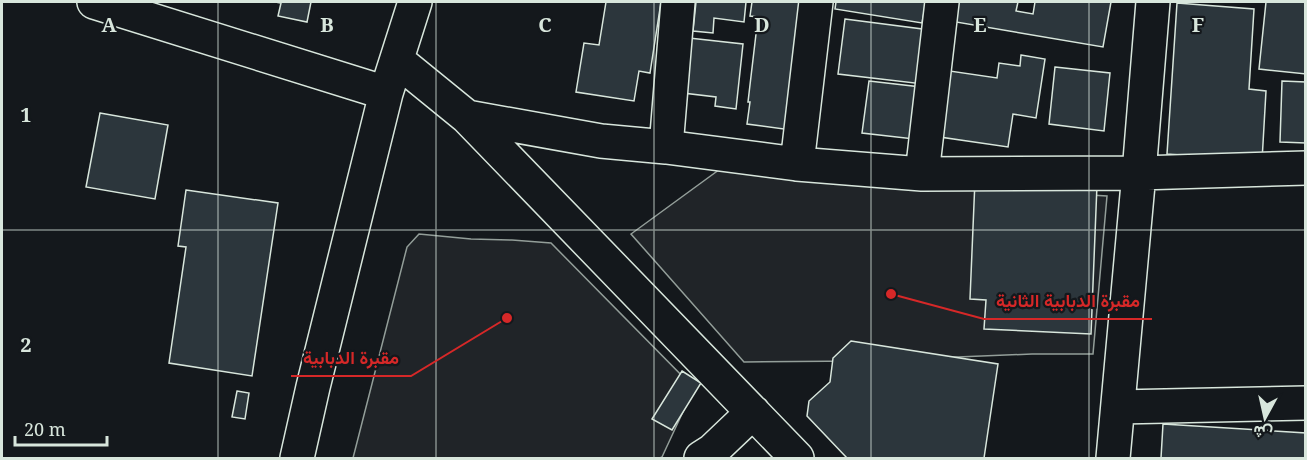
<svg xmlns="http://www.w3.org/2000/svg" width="1307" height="460" viewBox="0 0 1307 460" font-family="'Noto Serif',Vazirmatn,serif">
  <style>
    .green { fill: #202428; stroke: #939e99; stroke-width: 1.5 }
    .building { fill: #2c363c; stroke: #d8e6dc; stroke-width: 1.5 }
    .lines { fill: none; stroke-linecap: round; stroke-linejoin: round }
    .minor-casing { stroke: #d8e6dc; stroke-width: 36 }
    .minor { stroke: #14181c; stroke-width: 33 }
    .grid { fill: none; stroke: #d8e6dc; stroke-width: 1.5; stroke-opacity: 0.55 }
    .grid-label { font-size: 20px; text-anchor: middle; font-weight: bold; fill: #d8e6dc; stroke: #14181c; stroke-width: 4.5; stroke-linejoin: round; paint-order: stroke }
    .leader { fill: none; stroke: #d62828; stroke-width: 2 }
    .callout-dot { fill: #d62828; stroke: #14181c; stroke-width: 2 }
    .callout-label { font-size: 18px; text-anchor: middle; font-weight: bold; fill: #d62828; stroke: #14181c; stroke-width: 4.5; stroke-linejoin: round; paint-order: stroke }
  </style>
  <rect width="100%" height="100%" fill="#14181c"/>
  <path class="green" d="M727,164l158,19 222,13 -14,158h-61l-172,7 -116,1 -113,-128z
    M419,234l52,5 41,1 39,3 143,145 -32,69 -2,1h-307l54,-211z"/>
  <path class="building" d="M275,2h36l-4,20 -29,-6 3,-13z
    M606,2h55l-11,71 -11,-2 -5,30 -58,-9 8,-49 15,2z
    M696,2h50l-2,20 -30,-4 -1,15 -20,-2z
    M752,2h55l-16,128 -44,-6 3,-22h-2l10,-85 -8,-1z
    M836,2h90l-4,21 -87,-14z
    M953,2h65l-2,9 17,3 2,-12h76l-8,45 -153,-26z
    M1266,2h40v72l-47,-5z
    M1177,3l77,6 -5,80 17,2 -4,70 -95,-7z
    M845,19l85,11 -7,54 -85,-10z
    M689,38l54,6 -7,65 -21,-3 1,-9 -33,-4z
    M1021,55l24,4 -9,59 -23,-4 -5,33 -68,-10 10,-66 47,7 2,-15 21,3z
    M1055,67l55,6 -6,58 -55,-7z
    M869,81l52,6 -7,52 -52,-6z
    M1282,81l24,1v61l-26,-1z
    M100,113l68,12 -13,74 -69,-12z
    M975,180l122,5 -6,149 -107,-5 2,-29 -16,-1z
    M186,190l92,13 -26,173 -83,-13 17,-116 -8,-1z
    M851,341l147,23 -14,94h-137l-40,-42 2,-15 21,-19 3,-24z
    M682,371l19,12 -29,47 -20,-11z
    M237,391l12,2 -4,26 -13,-2z
    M1163,424l143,9v25h-145z"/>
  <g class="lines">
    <defs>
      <path id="minor" d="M94,2l292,91
        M397,60l70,57 330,341
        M467,117l134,24 65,6 131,17 125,10 217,-1 167,-5
        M666,147l12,-145
        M797,164l19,-162
        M922,174l20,-172
        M1118,407l188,-4
        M297,458l16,-71 73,-294 29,-91
        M701,458l11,-7 41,-39
        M1113,458l26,-285 14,-171"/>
    </defs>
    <use href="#minor" class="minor-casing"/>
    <use href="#minor" class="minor"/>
  </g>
  <path class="grid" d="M218,2v456M436,2v456M654,2v456M871,2v456M1089,2v456M2,230h1304"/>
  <g class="grid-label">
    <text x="109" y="32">A</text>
    <text x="327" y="32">B</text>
    <text x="545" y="32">C</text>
    <text x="762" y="32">D</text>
    <text x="980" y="32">E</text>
    <text x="1198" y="32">F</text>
    <text x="26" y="122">1</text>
    <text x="26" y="352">2</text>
  </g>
  <path class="leader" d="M891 294L984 319H1152M507 318L411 376H291"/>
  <g class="callout-dot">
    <circle cx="891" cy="294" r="6"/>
    <circle cx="507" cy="318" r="6"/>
  </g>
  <g class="callout-label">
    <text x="1068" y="307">مقبرة الدبابية الثانية</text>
    <text x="351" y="364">مقبرة الدبابية</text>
  </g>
  <rect width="1307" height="460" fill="none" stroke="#d8e6dc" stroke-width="6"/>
  <g transform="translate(1265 418) rotate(188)" stroke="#14181c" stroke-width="4.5" paint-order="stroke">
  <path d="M0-4.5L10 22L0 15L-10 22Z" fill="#d8e6dc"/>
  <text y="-9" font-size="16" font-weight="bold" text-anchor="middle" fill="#d8e6dc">ش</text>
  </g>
  <path d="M15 436v9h92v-9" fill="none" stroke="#d8e6dc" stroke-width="3"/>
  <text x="24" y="436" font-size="18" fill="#d8e6dc" stroke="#14181c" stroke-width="4.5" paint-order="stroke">20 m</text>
</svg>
